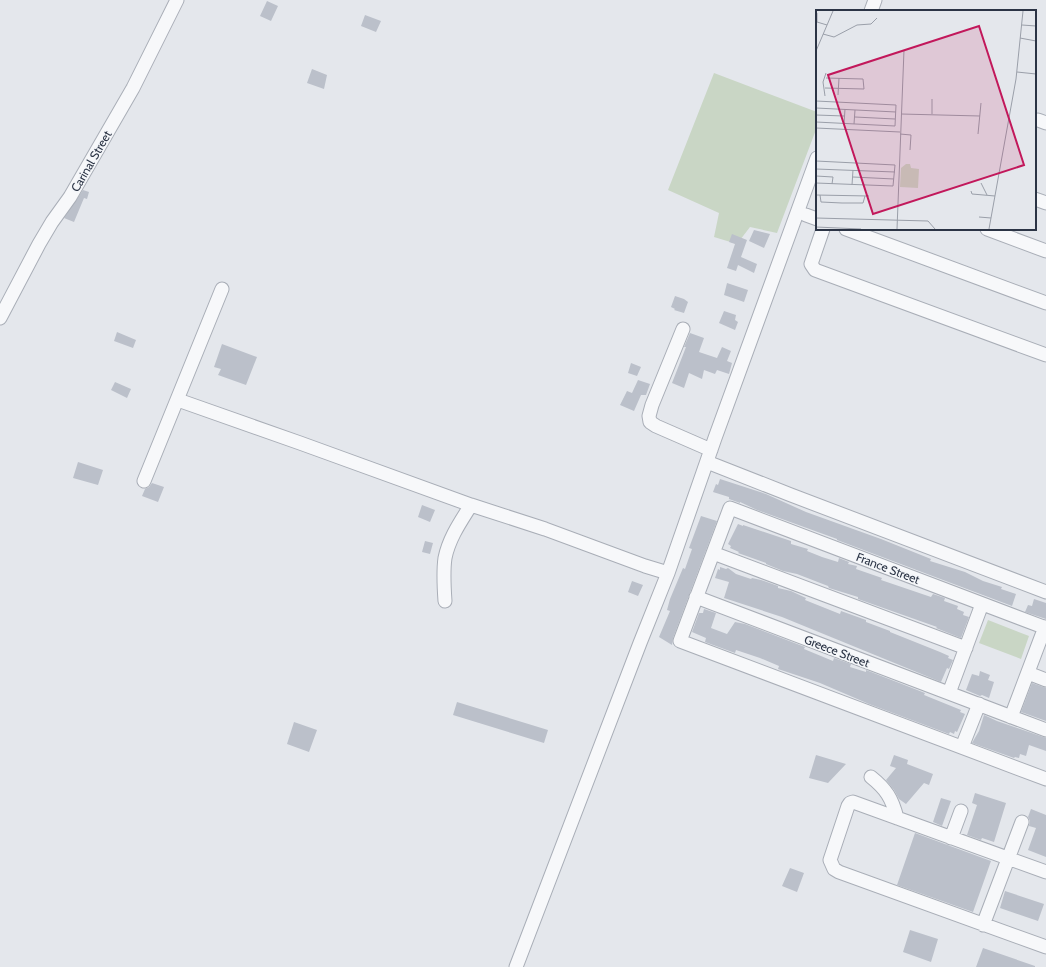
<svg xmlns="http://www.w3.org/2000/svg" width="1046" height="967" viewBox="0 0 1046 967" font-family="Cabin,sans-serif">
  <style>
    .green { fill: #c9d6c5 }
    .building { fill: #bbc0ca }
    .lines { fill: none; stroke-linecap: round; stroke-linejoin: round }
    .minor-casing { stroke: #a9aeb7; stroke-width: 15 }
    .minor { stroke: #f7f8fa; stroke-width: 13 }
    .labels { text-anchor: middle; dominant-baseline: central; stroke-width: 3; stroke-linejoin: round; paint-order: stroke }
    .street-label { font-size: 12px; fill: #2b3445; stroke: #f4f6f9 }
    .inset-road { fill: none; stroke: #9a9fa9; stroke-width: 1 }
    .view { fill: #c2185b; fill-opacity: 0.15; stroke: #c2185b; stroke-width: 2 }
    .inset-edge { fill: none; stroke: #2b3445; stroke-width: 2 }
  </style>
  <rect width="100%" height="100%" fill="#e4e7ec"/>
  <path class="green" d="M714,73l103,39v15l-40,106 -27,-6 -13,17 -23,-7 5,-24 -51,-23z
    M988,620l41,16 -8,23 -42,-16z"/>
  <path class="building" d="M267,1l11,5 -7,15 -11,-5z
    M365,15l16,6 -5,11 -15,-6z
    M312,69l15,6 -3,14 -17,-6z
    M83,190l6,2 -2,7 -3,-1 -10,24 -10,-4z
    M754,230l16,4 -6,14 -15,-7z
    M732,234l15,6 -6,17 16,7 -3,9 -16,-8 -2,6 -9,-3 8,-24 -6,-2z
    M727,283l21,7 -4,12 -20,-7z
    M675,296l9,3 4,3 -4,11 -10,-3 1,-1 -4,-2z
    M724,311l12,4 -1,5 3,2 -3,8 -16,-7z
    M117,332l19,8 -3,8 -19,-7z
    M690,333l14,5 -5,14 18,6 5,-11 9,4 -4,10 5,2 -3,11 -12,-4 -2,4 -11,-4 -2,9 -13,-6 -5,15 -12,-5 14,-36h-2z
    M222,344l35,13 -11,28 -28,-10 3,-6 -7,-2z
    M631,363l10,4 -4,9 -9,-3z
    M638,380l12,4 -4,11h-5l-7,16 -14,-6 7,-14 5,2z
    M115,382l16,7 -4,9 -16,-8z
    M78,462l25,8 -5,15 -25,-7z
    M720,479l46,15 40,18 75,27 50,20 -1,2 35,11 18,9 19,6 -1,2 15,5 -4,12 -175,-66v-1l-80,-29 -17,-8v1l-11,-4v-2l-16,-5 3,-8 2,1z
    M152,483l12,4 -6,15 -16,-6 3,-7 4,-2z
    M422,505l13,5 -5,12 -12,-5z
    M701,516l16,5 -44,117 -1,7 -13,-8 11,-26 -3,-1 3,-11 13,-31 2,1 7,-20 -3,-1z
    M738,524l5,2v-1l48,16v3l17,5 -1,2 15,6 16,5 1,-4 10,4 -1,2 9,2 -1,3 26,9 -1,2 50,17 2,-3 12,4 -1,3 14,5 -1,3 7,3 -1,3 6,2 -8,21 -25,-10 1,-1 -79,-28v-2l-29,-9 -1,-2 -31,-12 -14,-3 -17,-7v-1l-28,-10 1,-1 -9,-4 1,-2 -3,-2z
    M425,541l8,2 -3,11 -8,-2z
    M720,567l6,2 2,-1 8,6 15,5 1,-1 9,2 17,6v2l13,3 15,7 -1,2 35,14 1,-3 25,9v2l24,9v1l50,20 9,4 -1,2 5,2 -4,9 -2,-1 -6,14 -159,-65 -58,-19 5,-16 -14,-4 3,-9 2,1z
    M632,581l11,4 -5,11 -10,-4z
    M1034,599l12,4v16l-21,-7 3,-7 4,1z
    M704,609l12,4 -5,15 16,6 8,-12 10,2 60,23 -1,2 29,12 1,-3 17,6 -1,3 16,5v-2l59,23 -1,2 37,15 -1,2 5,2 -8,18 -2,-1 -1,3 -4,-2 -1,2 -80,-30 -49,-21 -42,-14 1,-3 -19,-8 -24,-8 -1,3 -30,-11 1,-4 -14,-6 7,-19h4z
    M980,671l10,4 -2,5 6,2 -5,16 -7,-3 -2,1 -14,-6 6,-16 7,2z
    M1032,683l14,5v33l-25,-9z
    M457,702l91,28 -4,13 -91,-28z
    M984,715l13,6 49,17v13l-17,-6 -3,11 -6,-2 -1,4 -4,-1 -1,1 -42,-15 7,-12z
    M294,722l23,8 -8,22 -22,-8z
    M816,755l30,9 -18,19 -19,-5z
    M894,755l14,5 -1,4 26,10 -4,11 -5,-2 -18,21 -7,-5 -5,-9 -8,-10 10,-12 -6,-2z
    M975,793l31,10 -12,39 -12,-4 -1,2 -14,-5 10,-30 -5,-2z
    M941,798l10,3 -9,25 -9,-4z
    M1031,809l15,6v42l-18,-7 8,-22 -7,-2 1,-5 -2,-4z
    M915,833l76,28 -18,51 -76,-27z
    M790,868l14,5 -7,19 -15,-6z
    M1005,891l39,13 -6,17 -38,-13z
    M910,930l28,9 -7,23 -28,-10z
    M983,948l52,18v1h-59z"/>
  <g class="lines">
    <defs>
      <path id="minor" d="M871,11l4,-11
        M1038,120l8,3
        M1035,199l11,4
        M806,215l11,4
        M823,229l-12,35 4,6 231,85
        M846,229l200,74
        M987,229l59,22
        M0,318l39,-74 13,-22 18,-25 63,-109 44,-88
        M683,329l-31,76 -3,11 1,6 6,4 55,24
        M178,400l122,43 171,62 74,24 100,37 23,7
        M707,462l84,33 255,97
        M144,481l78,-192
        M713,553l253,95
        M696,597l350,133
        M445,601c-1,-14 -2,-29 0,-43 4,-20 16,-37 26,-53
        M1046,628l-316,-120 -50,133 366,138
        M1028,673l18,7
        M949,693l33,-89
        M1011,717l34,-90
        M962,747l17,-43
        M871,777c15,12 21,21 26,41
        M951,838l10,-27
        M1046,872l-193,-70 -3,1 -2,3 -18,54 4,9 5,3 207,75
        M983,925l39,-103
        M516,967l124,-324 28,-70 47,-135 102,-280"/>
    </defs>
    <use href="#minor" class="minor-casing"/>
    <use href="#minor" class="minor"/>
  </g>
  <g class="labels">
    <g class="street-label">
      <text transform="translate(91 161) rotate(-60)">Carinal Street</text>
      <text transform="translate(888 568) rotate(21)">France Street</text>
      <text transform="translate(837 651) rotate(21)">Greece Street</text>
    </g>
  </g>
  <g transform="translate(816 10)">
    <rect width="220" height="220" fill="#e4e7ec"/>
    <path d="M90,154h4l1,4 8,1 -1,19 -18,-1 1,-19z" fill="#c9d6c5"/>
    <path class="inset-road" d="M1,3v9l10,3M206,15l14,1M7,24l11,3 23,-12 14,-1 6,-6M204,28l16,3M0,41l17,-40M201,62l19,2M9,78l39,1 -1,-10 -37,-1M22,85l1,-17M9,86l-2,-14 3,-9M116,89v15M0,91l80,4 -1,21 -79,-4M0,98l80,4M85,104l79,2M0,105l28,1M39,107l40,2M28,114l1,-15M38,114l1,-14M0,118l84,4M84,124l11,1 -1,15M162,124l3,-31M0,151l79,4 -2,21 -77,-3M0,159l79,3M0,166l17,1 -1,7M37,167l41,2M165,173l6,12M36,175l1,-15M155,181l1,3 23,2M0,185l53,1M4,185l1,7 21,1h21l2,-7M163,207l12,1M0,208l112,3 7,8M0,217l45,2M81,219l7,-179M173,219l27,-150 7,-68"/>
    <path class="view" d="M163,16l45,139 -151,49 -45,-139z"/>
    <rect width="220" height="220" class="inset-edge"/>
  </g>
</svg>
